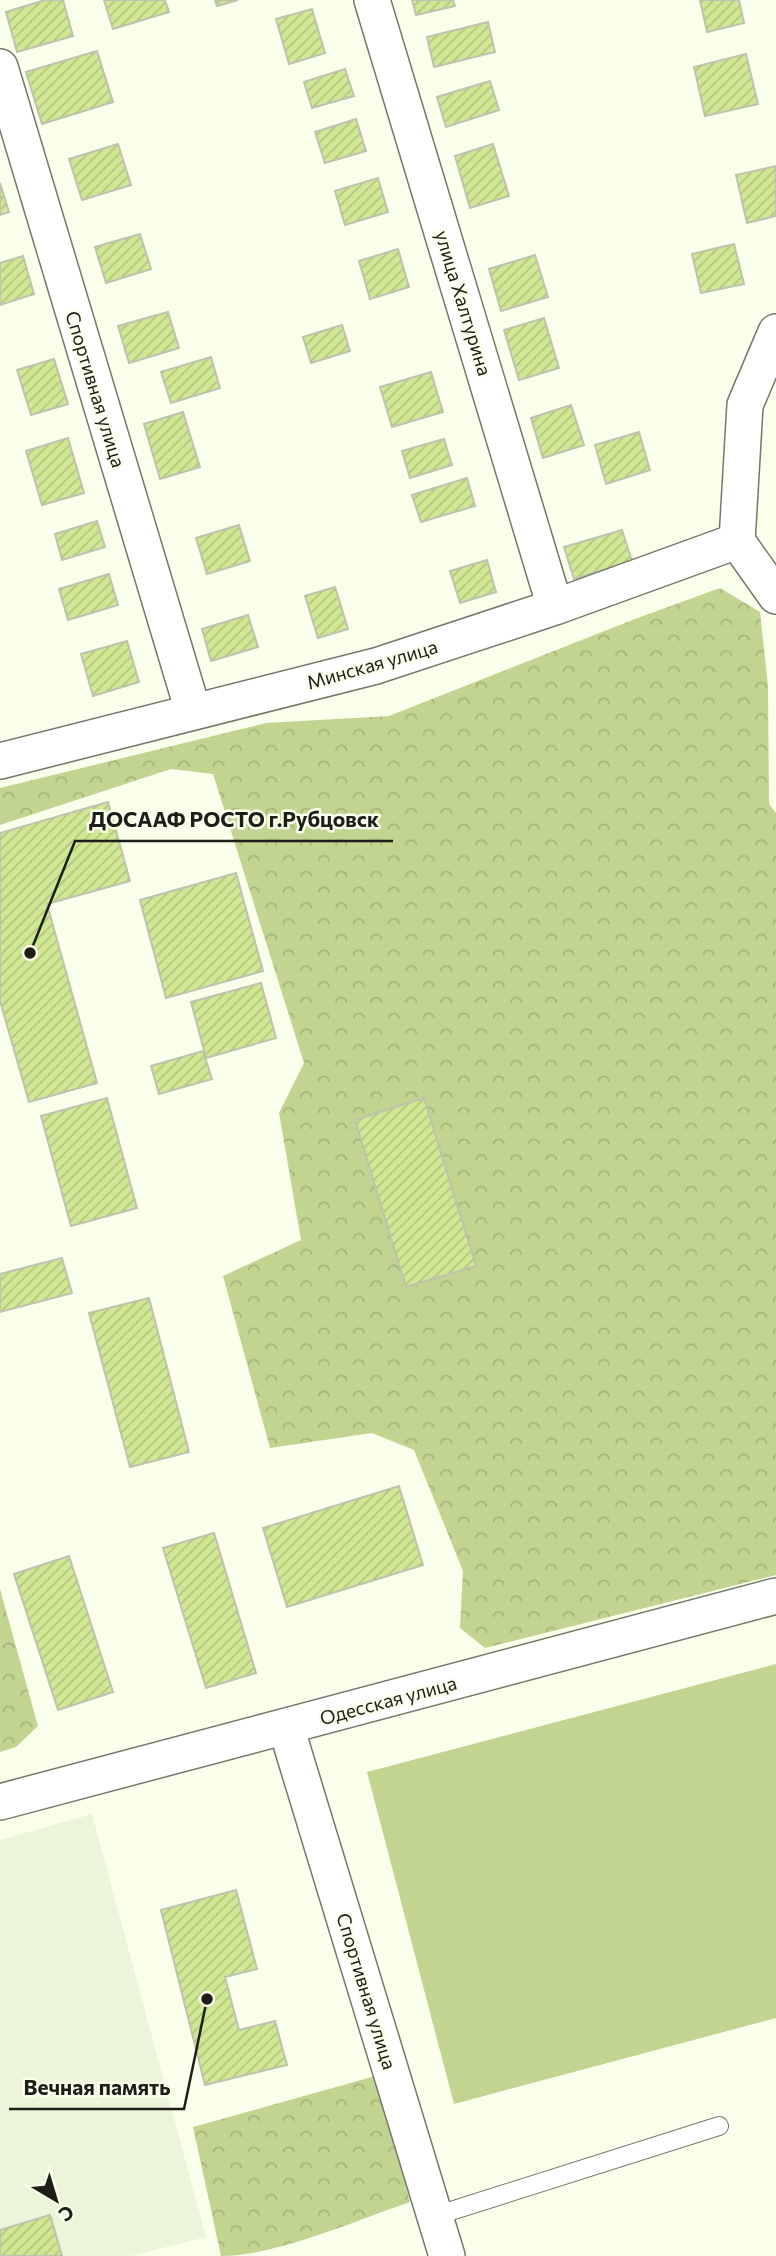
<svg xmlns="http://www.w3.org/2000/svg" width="776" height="2256" viewBox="0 0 776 2256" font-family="Commissioner,sans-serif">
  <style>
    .built { fill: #ecf5d9 }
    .grass { fill: #c1d490 }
    .forest { fill: url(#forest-crowns) }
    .building { fill: url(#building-hatch); stroke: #bdc3af; stroke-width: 2 }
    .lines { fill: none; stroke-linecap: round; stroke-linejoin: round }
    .service-casing { stroke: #747a68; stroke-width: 20 }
    .minor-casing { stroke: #747a68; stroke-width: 38 }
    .service { stroke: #fff; stroke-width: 18 }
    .minor { stroke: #fff; stroke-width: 35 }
    .labels { text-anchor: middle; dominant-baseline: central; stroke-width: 5; stroke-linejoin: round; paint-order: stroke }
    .street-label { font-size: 19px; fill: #1c1e17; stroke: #f9ffeb }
    .leader { fill: none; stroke: #1c1e17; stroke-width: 2.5 }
    .callout-dot { fill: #1c1e17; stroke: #f9ffeb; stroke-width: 2.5 }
    .callout-label { font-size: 21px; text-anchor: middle; font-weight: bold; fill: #1c1e17; stroke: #f9ffeb; stroke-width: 5; stroke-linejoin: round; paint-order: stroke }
  </style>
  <defs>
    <pattern id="forest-crowns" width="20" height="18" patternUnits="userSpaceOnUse" patternTransform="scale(1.75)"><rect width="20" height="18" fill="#c1d490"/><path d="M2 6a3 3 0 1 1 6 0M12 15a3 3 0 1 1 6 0" fill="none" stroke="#a5b67b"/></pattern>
    <pattern id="building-hatch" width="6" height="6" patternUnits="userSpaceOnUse" patternTransform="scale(1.75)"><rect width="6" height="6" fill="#d0e793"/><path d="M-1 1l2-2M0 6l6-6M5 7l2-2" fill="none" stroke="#b2c67e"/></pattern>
  </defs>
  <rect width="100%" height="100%" fill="#f9ffeb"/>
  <path class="built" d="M92,1814l114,423 -75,19h-131v-416z"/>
  <path class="grass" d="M776,1664v354l-322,86 -87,-332z"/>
  <path class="forest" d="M720,588l40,24 8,74 1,118 7,9v762l-291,73 -25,-20 3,-57 -49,-121 -42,-17 -102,15 -47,-172 78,-36 -22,-127 25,-50 -91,-289 -42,-5 -171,56v-37l266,-65 123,-7 246,-97z
    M0,1589l38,137 -22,21 -16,5z
    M379,2075l31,127c-53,18 -134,54 -189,54l-28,-129z"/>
  <path class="building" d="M45,0h18l10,36 -56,16 -11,-40z
    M104,0h61l4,12 -56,17z
    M215,0h23l-21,6z
    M412,0h41l2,6 -39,9z
    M700,0h39l5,23 -37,9z
    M312,9l13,44 -36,11 -13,-45z
    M488,22l7,30 -61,15 -7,-30z
    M97,51l16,51 -71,22 -16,-52z
    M746,54l12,50 -53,12 -11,-49z
    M345,69l9,27 -42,12 -8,-26z
    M490,81l9,29 -53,17 -9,-30z
    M356,119l10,32 -41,12 -10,-31z
    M118,144l13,41 -49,15 -13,-41z
    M493,144l16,52 -39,12 -15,-52z
    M776,166v50l-29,7 -11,-48z
    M378,178l10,34 -43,13 -10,-34z
    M0,183l9,29 -9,3z
    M140,234l11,35 -45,14 -11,-36z
    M734,244l10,40 -43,9 -9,-39z
    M398,249l11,38 -39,12 -11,-38z
    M535,255l13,42 -47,14 -12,-42z
    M23,256l11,38 -34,11v-42z
    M168,312l11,36 -50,15 -11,-37z
    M544,318l15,50 -40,12 -15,-50z
    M342,325l8,26 -39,12 -8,-26z
    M211,357l9,31 -49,15 -10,-31z
    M54,359l14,45 -37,11 -14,-45z
    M431,372l12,40 -51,15 -12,-40z
    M571,405l13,40 -41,13 -12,-40z
    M183,412l17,55 -40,12 -16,-55z
    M639,432l11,38 -44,14 -11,-39z
    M68,438l16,55 -42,12 -16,-54z
    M444,439l8,26 -42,13 -8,-27z
    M467,478l8,28 -54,16 -9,-27z
    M97,521l8,26 -43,13 -7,-26z
    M239,525l11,36 -43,13 -11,-36z
    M622,530l10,31 -58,18 -10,-32z
    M487,560l9,32 -36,11 -10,-32z
    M109,574l9,31 -50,15 -9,-31z
    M335,587l13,42 -30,9 -13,-42z
    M248,615l10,32 -47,14 -9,-32z
    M127,641l12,41 -46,14 -12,-42z
    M108,802l22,79 -83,23 50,179 -68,19 -29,-101v-168z
    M236,873l27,98 -97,27 -26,-98z
    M261,983l15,55 -70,20 -15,-56z
    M203,1051l9,28 -53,15 -8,-28z
    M107,1098l30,110 -66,18 -30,-110z
    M424,1098l52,168 -70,21 -51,-167z
    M62,1258l10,35 -72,19v-38z
    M149,1298l40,154 -59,15 -41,-154z
    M399,1486l24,79 -136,42 -24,-79z
    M214,1533l42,140 -50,15 -43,-140z
    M69,1556l44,136 -55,18 -44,-136z
    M236,1890l21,79 -32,8 14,53 36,-9 12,44 -82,20 -44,-175z
    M50,2215l12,41h-62v-26z"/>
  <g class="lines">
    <defs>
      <path id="service" d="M435,2216l284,-90"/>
      <path id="minor" d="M372,0l183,607
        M0,67l193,644
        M776,332l-31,73 -8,136 39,55
        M0,761l376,-95 179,-59 182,-66
        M286,1727l161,529
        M0,1802l776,-206"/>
    </defs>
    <use href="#service" class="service-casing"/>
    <use href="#minor" class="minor-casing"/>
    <use href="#service" class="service"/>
    <use href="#minor" class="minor"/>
  </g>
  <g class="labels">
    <g class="street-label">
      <text transform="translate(464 303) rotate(73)">улица Халтурина</text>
      <text transform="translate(96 389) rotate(73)">Спортивная улица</text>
      <text transform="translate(372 664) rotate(-16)">Минская улица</text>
      <text transform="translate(388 1700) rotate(-15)">Одесская улица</text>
      <text transform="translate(367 1991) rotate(73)">Спортивная улица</text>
    </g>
  </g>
  <path class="leader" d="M30 953L75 841H393M207 1999L184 2109H9"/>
  <g class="callout-dot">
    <circle cx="30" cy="953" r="7"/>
    <circle cx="207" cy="1999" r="7"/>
  </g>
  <g class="callout-label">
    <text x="234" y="827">ДОСААФ РОСТО г.Рубцовск</text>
    <text x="97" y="2095">Вечная память</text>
  </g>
  <g transform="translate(56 2200) rotate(142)" stroke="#f9ffeb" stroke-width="5" paint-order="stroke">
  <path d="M0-5L12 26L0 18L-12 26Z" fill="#1c1e17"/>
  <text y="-10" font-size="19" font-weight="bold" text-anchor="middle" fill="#1c1e17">С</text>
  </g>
</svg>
